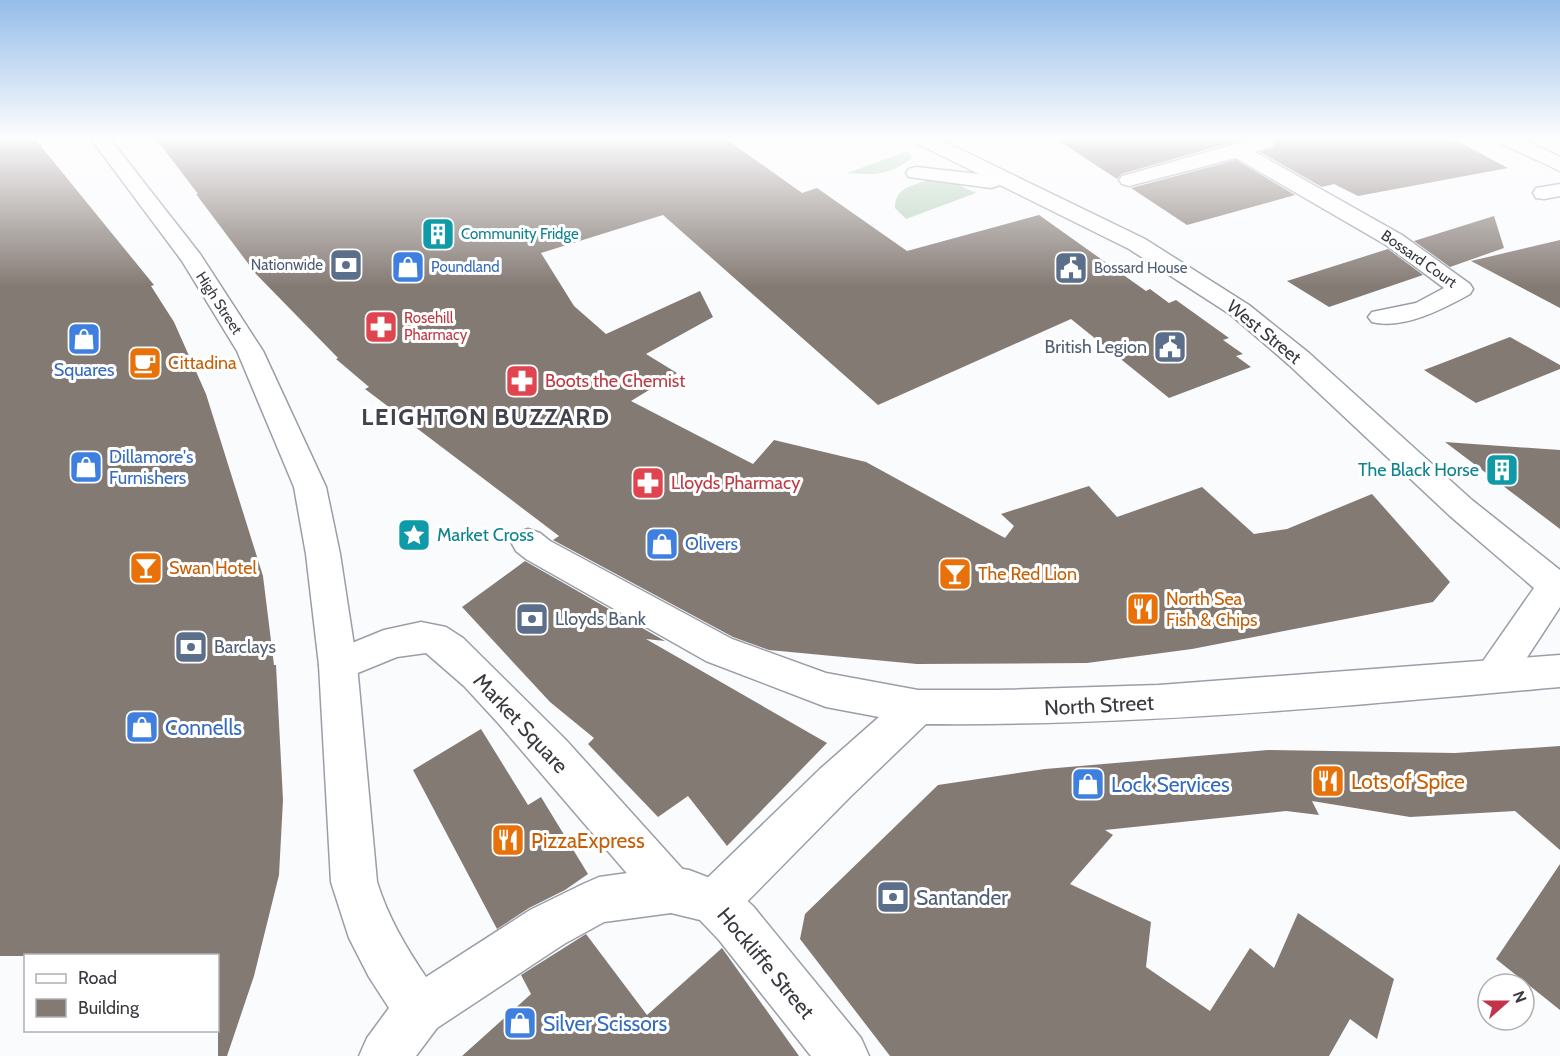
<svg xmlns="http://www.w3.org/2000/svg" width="1560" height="1056" viewBox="0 0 1560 1056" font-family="Cabin,sans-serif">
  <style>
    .green { fill: #b3d0b7 }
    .building { fill: #847a74 }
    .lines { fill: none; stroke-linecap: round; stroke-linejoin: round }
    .street-casing { stroke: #9a9ea8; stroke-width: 3 }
    .secondary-casing { stroke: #9a9ea8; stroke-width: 3 }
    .street { fill: #fff; fill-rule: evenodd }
    .secondary { fill: #fff; fill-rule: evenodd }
    .labels { text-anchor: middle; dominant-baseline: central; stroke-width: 6; stroke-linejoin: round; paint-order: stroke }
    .far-culture-label { font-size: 15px; fill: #0d838f; stroke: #fff; text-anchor: start }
    .far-street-label { font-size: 15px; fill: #393a3f; stroke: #fff }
    .far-service-label { font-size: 15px; fill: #4e5e75; stroke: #fff; text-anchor: end }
    .far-shop-label { font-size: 15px; fill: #366cbe; stroke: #fff; text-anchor: start }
    .far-health-label { font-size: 15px; fill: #be3a42; stroke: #fff; text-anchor: start }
    .street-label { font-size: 18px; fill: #393a3f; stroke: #fff }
    .service-label { font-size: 18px; fill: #4e5e75; stroke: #fff; text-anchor: start }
    .food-label { font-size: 18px; fill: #c56008; stroke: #fff; text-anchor: start }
    .shop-label { font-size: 18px; fill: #366cbe; stroke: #fff; text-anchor: start }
    .health-label { font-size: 18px; fill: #be3a42; stroke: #fff; text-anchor: start }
    .culture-label { font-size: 18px; fill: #0d838f; stroke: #fff; text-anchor: end }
    .near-street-label { font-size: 21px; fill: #393a3f; stroke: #fff }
    .near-shop-label { font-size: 21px; fill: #366cbe; stroke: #fff; text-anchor: start }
    .near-food-label { font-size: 21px; fill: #c56008; stroke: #fff; text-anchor: start }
    .near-service-label { font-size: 21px; fill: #4e5e75; stroke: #fff; text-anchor: start }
    .district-label { font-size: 24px; font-weight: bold; letter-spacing: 1.5px; fill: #40434b; stroke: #fff }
  </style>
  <rect width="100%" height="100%" fill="#fafbfd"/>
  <path class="green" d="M908,151l4,7c-24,18 -35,17 -65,15z
    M926,181l26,1 24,11 -70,26 -11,-11c0,-19 14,-22 31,-27z"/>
  <path class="building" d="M0,139h35l119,146 -3,1 23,36 32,72 57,182 11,89h2l7,135 -4,75 -25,101 -27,80h-9v-100h-218z
    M156,139h570l76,54 15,-5 90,63 132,-36 107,76 4,-2 19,14 7,-3 53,38 -6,2 20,14 -7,2 15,11 -82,31 -98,-79 -193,86 -215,-190 -122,38 33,53 32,28 94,-43 13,26 -67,37 31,19 -46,28 122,63 21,-24 92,22 139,76 9,-12 -13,-12 88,-28 28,31 85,-30 52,47 33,-5 85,-35 78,88 -17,20 -241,47 -105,14 -170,1 -148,-14 -36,-13 -180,-97 6,-4 -194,-147 4,-2 -33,-28 2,-1 -82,-84 -60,-80h2z
    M1056,139h188l-123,35 -4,5z
    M1276,139h177l55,29 -150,28 -24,-12 -12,3 -62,-35 13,-4z
    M1236,160l59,35 -108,30 -56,-37z
    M1494,216l10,32 -54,19 -36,-26z
    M1560,240v68l-89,-47z
    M1388,249l35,26 -94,32 -42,-26z
    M1510,337l50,28v4l-84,34 -52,-33z
    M1445,442l115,8v79z
    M525,561l140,80 -19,-2 181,104 -100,103 -39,-50 -30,21 -70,-73 6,-6 -44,-36 -88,-95z
    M481,729l47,76 13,-8 47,77 -23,16 -36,18 -32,21 -84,-159z
    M1560,746v104l-45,-39 -105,6 -98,-16 7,14 -33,-4 -181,19 8,5 -43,49 81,38 -5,45 64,44 40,-63 24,20 24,-55 96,66 -17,60 -27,-20 -21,37h-439l-90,-117 5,-25 133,-129 107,-16 223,-19 187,3z
    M1560,864v146l-64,-51z
    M586,934l61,81 75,-67 77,108h-337l69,-62 -10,-19z"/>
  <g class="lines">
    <defs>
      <path id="street" d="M1254,139h20l-2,7 -17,6 147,83 68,49 3,5 -3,5c-27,15 -67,36 -98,28l-4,-5 4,-5 44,-9 28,-15 -58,-43 -150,-87 -107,28 -7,-2 -3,-4 3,-4z
        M1498,139h25l37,18v14l-60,-28z
        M1560,184v12l-16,3 -8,-1 -3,-5 3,-5z
        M528,529l12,4 10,8 182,98 94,34 92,17h80l161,-5 401,-30v32c-211,19 -421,39 -634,37l-76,73 -119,121 -16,7 -16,-7 -7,-16 7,-16 121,-117 59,-52 -53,-10 -120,-46 -180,-102 -10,-8 -5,-9 5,-9z
        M421,622l25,5 17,11 103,102 121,134 7,16 -7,16 -16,7 -16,-7 -157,-183 -34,-37 -38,-33 -29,4 -59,24 -13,-5 -6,-11 6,-11 59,-24z"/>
      <path id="secondary" d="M91,139h19l90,115 63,97 63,136 14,67 17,111 20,217c11,35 28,64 49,95l104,-67 53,-26 16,-7 72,-10 18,3 42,16 22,20 108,132 8,18h-58l-92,-116 -19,-20 -29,-7 -67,9 -40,22 -127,84 -21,28h-57l8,-18 22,-30 -20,-31 -20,-39 -18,-56 -12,-217 -13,-111 -12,-67 -57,-136 -55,-90z
        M914,139h25l206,100 104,66 60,48 163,147 88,70v37l-53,81 -13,4 -13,-4 -6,-12 6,-12 53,-76 -84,-72 -161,-151 -58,-50 -102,-66 -129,-64 -9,3 -82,-11 -3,-4 3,-4 7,-2 63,7 -63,-31z"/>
    </defs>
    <use href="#street" class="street-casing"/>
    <use href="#secondary" class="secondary-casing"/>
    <use href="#street" class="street"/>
    <use href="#secondary" class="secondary"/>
  </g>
  <linearGradient id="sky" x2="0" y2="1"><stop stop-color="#95bde9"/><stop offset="0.48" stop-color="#fdfdfe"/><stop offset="1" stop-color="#fdfdfe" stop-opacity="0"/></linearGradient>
  <rect width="1560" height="287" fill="url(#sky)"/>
  <defs>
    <symbol id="building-square" viewBox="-11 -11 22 22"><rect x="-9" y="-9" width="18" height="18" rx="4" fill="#0f9aa8" stroke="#fff"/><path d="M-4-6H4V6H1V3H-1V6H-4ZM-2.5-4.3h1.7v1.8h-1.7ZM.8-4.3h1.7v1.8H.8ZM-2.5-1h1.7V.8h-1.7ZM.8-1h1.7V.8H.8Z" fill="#fff"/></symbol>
    <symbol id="bank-square" viewBox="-11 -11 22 22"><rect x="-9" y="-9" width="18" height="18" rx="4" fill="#5c6f8a" stroke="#fff"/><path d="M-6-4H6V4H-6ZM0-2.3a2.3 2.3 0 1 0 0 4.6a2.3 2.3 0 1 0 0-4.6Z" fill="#fff"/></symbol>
    <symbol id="shop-square" viewBox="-11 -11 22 22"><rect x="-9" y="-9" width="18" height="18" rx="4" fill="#3f7fe0" stroke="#fff"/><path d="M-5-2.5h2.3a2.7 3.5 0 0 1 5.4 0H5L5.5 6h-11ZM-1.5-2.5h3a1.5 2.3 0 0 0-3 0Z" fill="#fff"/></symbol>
    <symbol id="civic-square" viewBox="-11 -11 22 22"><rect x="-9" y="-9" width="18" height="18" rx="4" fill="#5c6f8a" stroke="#fff"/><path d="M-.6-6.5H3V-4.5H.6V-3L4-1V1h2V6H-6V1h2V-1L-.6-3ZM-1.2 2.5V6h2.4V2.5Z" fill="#fff"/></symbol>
    <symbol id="pharmacy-square" viewBox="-11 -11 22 22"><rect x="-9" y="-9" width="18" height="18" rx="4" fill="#e0444e" stroke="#fff"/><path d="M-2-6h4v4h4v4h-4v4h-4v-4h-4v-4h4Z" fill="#fff"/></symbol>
    <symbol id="cafe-square" viewBox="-11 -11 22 22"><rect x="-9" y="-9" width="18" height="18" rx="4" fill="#e8710a" stroke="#fff"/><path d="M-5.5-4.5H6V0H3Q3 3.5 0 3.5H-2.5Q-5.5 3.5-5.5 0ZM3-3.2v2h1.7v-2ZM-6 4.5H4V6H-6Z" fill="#fff"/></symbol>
    <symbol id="sight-square" viewBox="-11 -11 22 22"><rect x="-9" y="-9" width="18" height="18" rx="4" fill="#0f9aa8" stroke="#fff"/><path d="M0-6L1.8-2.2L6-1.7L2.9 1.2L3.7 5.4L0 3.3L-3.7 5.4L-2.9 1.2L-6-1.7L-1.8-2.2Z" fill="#fff"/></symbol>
    <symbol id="bar-square" viewBox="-11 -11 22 22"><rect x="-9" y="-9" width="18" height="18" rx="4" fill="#e8710a" stroke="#fff"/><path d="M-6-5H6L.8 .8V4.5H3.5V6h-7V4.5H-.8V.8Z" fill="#fff"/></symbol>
    <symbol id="restaurant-square" viewBox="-11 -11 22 22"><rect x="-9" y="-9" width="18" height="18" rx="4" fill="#e8710a" stroke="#fff"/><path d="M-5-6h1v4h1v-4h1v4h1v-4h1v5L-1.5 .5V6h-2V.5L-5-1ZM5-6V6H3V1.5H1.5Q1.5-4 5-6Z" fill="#fff"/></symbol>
  </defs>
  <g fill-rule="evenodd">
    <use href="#building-square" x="419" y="215" width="38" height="38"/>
    <use href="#bank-square" x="327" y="246" width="38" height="38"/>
    <use href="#shop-square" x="389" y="248" width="38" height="38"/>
    <use href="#civic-square" x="1052" y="249" width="38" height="38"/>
    <use href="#pharmacy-square" x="362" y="308" width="38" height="38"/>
    <use href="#shop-square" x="65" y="320" width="38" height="38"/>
    <use href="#civic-square" x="1151" y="328" width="38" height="38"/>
    <use href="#cafe-square" x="126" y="344" width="38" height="38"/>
    <use href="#pharmacy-square" x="503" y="362" width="38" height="38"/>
    <use href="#shop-square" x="67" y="448" width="38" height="38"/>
    <use href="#building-square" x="1483" y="451" width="38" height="38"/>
    <use href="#pharmacy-square" x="629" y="464" width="38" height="38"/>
    <use href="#sight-square" x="395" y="516" width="38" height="38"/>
    <use href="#shop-square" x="643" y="525" width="38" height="38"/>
    <use href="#bar-square" x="127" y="549" width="38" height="38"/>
    <use href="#bar-square" x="936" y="555" width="38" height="38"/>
    <use href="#restaurant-square" x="1124" y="590" width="38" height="38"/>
    <use href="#bank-square" x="513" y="600" width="38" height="38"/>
    <use href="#bank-square" x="172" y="628" width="38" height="38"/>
    <use href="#shop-square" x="123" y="708" width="38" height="38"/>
    <use href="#restaurant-square" x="1309" y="762" width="38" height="38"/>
    <use href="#shop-square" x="1069" y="765" width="38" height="38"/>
    <use href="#restaurant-square" x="489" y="821" width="38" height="38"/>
    <use href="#bank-square" x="874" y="878" width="38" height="38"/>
    <use href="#shop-square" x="501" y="1004" width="38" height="38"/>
  </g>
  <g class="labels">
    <g class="far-culture-label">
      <text x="461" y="234">Community Fridge</text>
    </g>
    <g class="far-street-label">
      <text transform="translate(1419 259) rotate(35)">Bossard Court</text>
      <text transform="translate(219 303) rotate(57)">High Street</text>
    </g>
    <g class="far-service-label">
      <text x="323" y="265">Nationwide</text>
      <text x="1094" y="268" text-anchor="start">Bossard House</text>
    </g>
    <g class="far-shop-label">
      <text x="431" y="267">Poundland</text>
    </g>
    <g class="far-health-label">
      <text x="404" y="318">Rosehill<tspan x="404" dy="17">Pharmacy</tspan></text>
    </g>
    <g class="street-label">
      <text transform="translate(1264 332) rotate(39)">West Street</text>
    </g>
    <g class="service-label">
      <text x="1147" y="347" text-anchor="end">British Legion</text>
      <text x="555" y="619">Lloyds Bank</text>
      <text x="214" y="647">Barclays</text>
    </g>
    <g class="food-label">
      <text x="168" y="363">Cittadina</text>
      <text x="169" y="568">Swan Hotel</text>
      <text x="978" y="574">The Red Lion</text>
      <text x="1166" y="599">North Sea<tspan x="1166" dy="21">Fish &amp; Chips</tspan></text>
    </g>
    <g class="shop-label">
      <text x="84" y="370" text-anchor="middle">Squares</text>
      <text x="109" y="457">Dillamore's<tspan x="109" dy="21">Furnishers</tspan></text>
      <text x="685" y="544">Olivers</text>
    </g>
    <g class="health-label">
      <text x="545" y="381">Boots the Chemist</text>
      <text x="671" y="483">Lloyds Pharmacy</text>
    </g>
    <g class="culture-label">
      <text x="1479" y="470">The Black Horse</text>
      <text x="437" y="535" text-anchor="start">Market Cross</text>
    </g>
    <g class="near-street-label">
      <text transform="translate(1099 705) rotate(-3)">North Street</text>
      <text transform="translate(521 723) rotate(47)">Market Square</text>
      <text transform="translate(766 963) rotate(50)">Hockliffe Street</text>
    </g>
    <g class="near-shop-label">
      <text x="165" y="727">Connells</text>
      <text x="1111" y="784">Lock Services</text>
      <text x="543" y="1023">Silver Scissors</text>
    </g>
    <g class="near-food-label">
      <text x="1351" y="781">Lots of Spice</text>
      <text x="531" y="840">PizzaExpress</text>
    </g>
    <g class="near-service-label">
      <text x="916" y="897">Santander</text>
    </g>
    <g class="district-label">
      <text x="486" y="416">LEIGHTON BUZZARD</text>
    </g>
  </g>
  <rect x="24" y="954" width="195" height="78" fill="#ffffff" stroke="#b0b0b2" stroke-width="1.5"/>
  <rect x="36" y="974" width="30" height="9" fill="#ffffff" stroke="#b0b0b2" stroke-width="1.5"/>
  <text x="78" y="984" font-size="18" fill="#393a3f">Road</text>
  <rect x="36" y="999" width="30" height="18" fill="#847a74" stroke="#b0b0b2" stroke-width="1.5"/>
  <text x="78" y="1014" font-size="18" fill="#393a3f">Building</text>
  <g transform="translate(1506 1002) rotate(69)"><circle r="28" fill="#ffffff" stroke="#b0b0b2" stroke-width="1.5"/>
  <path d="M0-4.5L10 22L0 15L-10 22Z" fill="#c3334a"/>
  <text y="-9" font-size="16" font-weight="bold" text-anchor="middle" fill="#393a3f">N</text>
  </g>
</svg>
